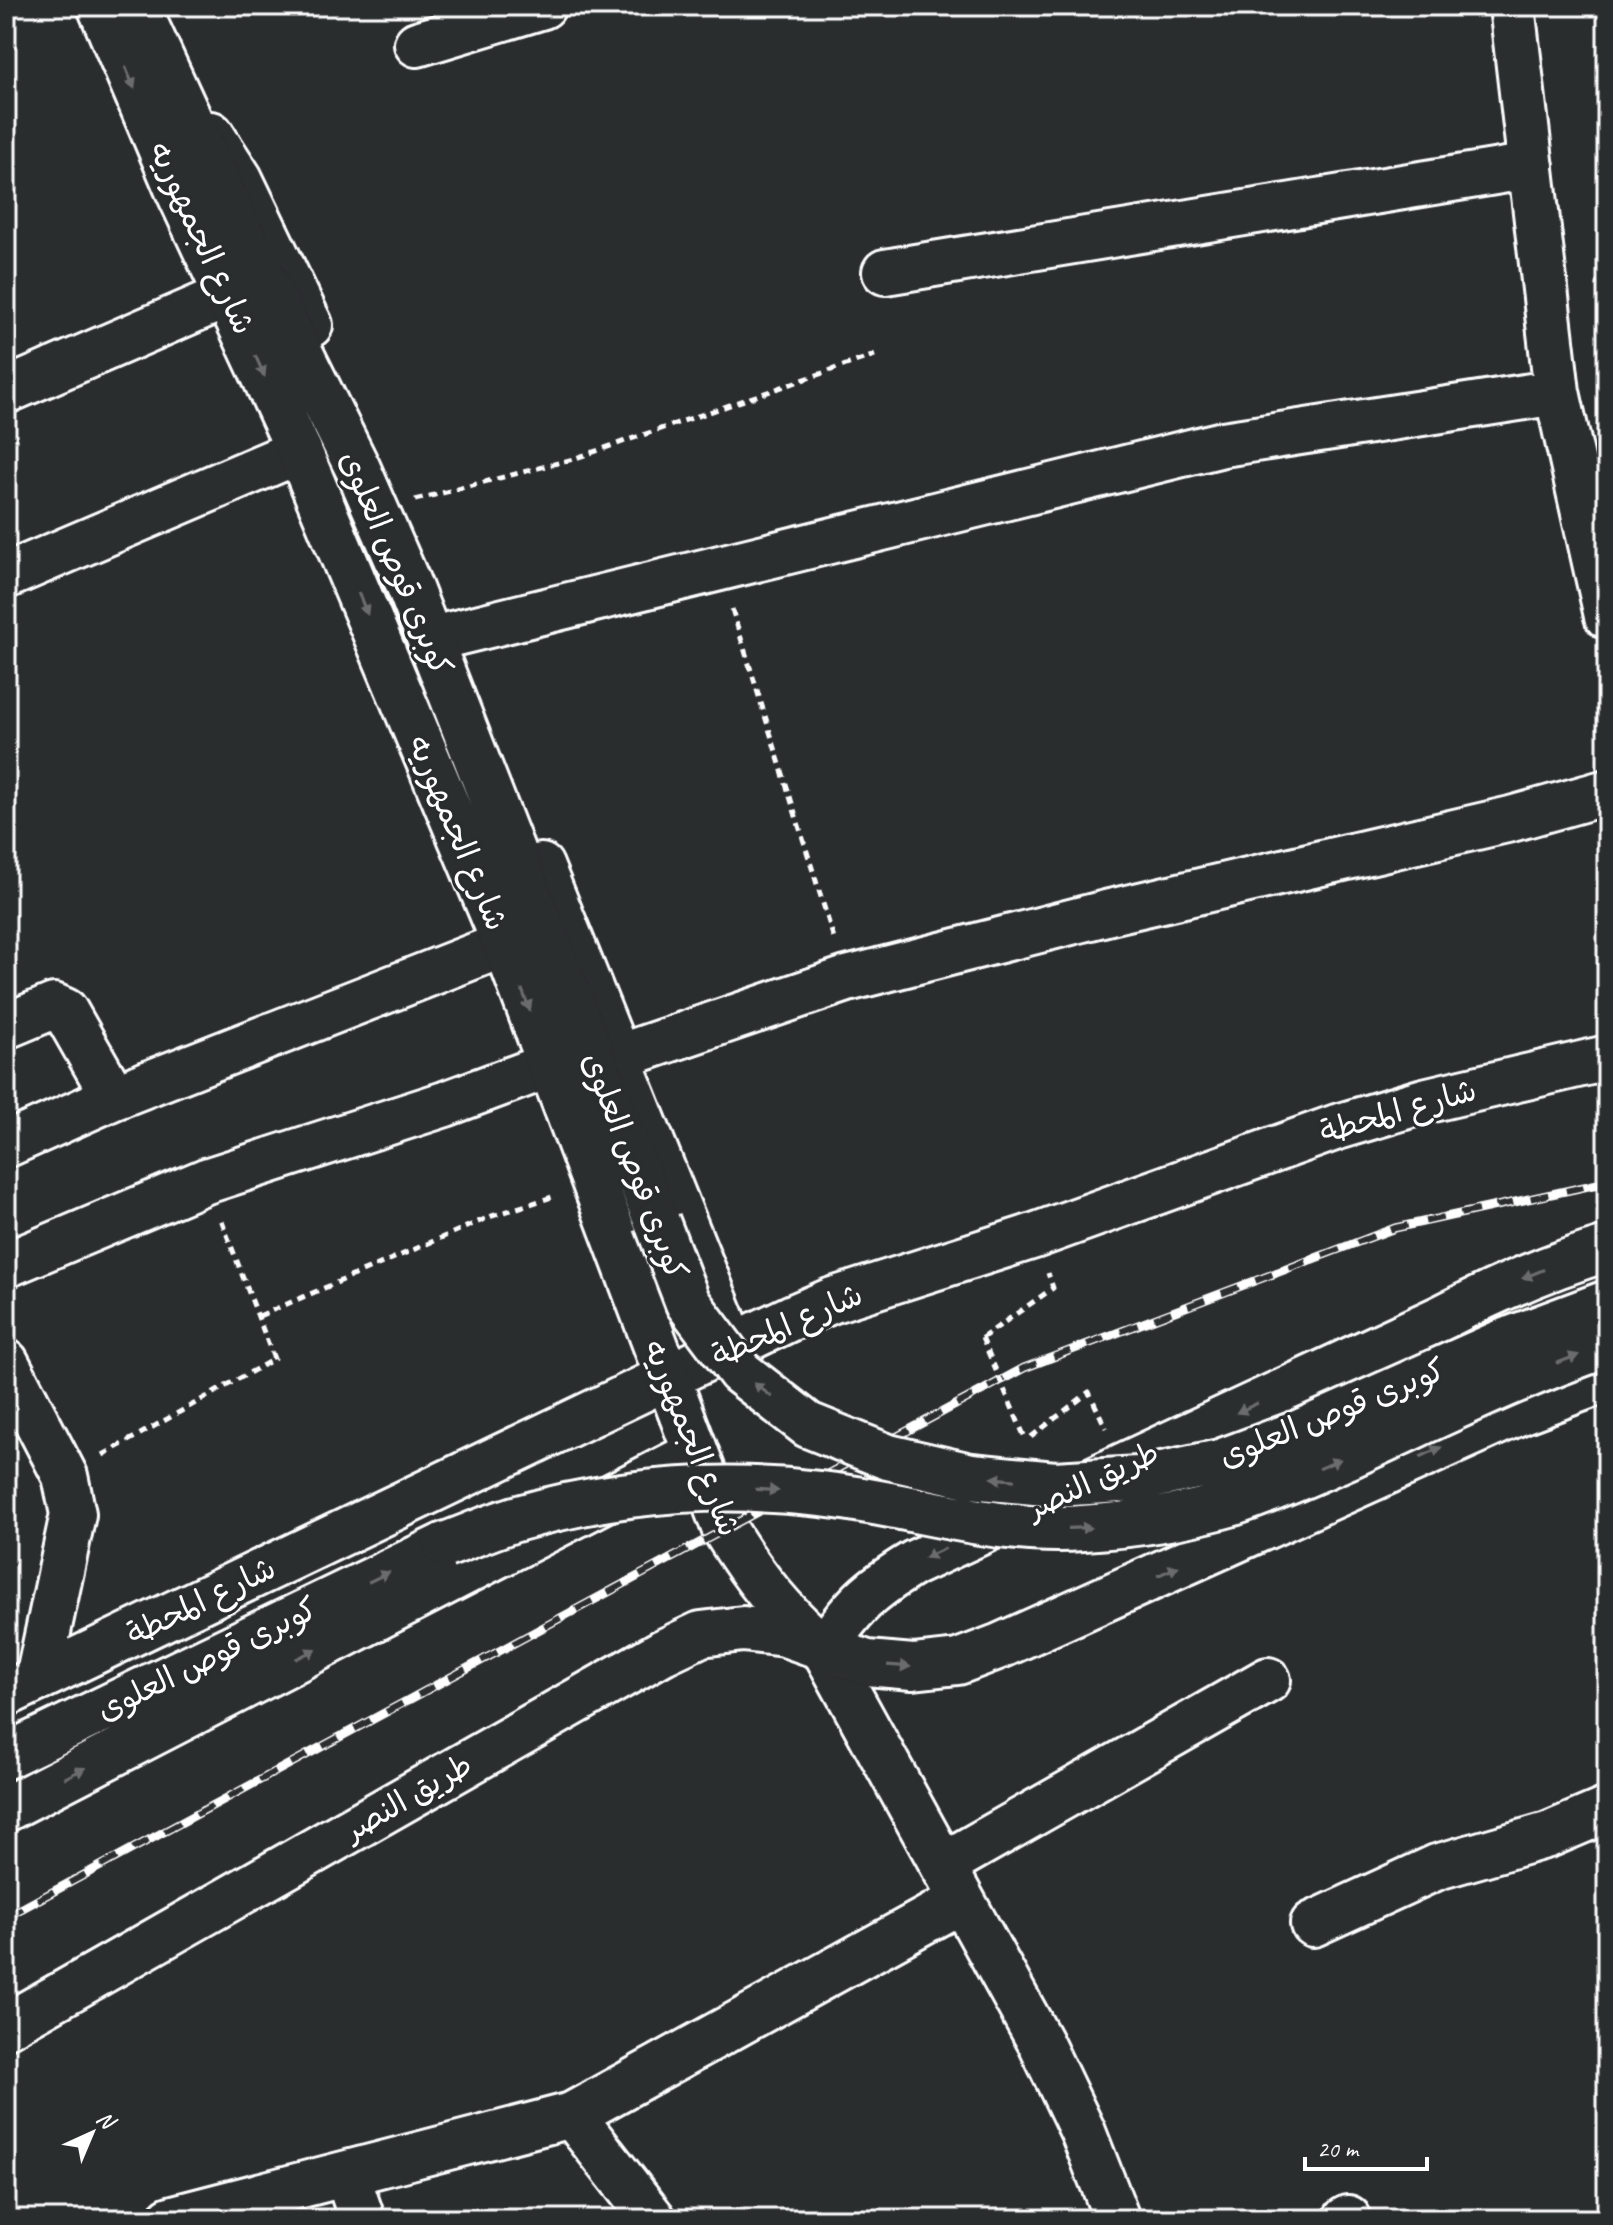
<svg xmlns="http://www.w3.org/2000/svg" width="1613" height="2225" viewBox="0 0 1613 2225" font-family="Caveat,'Playpen Sans Arabic',sans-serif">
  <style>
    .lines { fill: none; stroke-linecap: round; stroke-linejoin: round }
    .street-casing { stroke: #fff; stroke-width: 50 }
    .secondary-casing { stroke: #fff; stroke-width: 50 }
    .path { stroke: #fff; stroke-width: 5; stroke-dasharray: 8 6; stroke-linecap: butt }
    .street { stroke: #2a2d2e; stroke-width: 44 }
    .secondary { stroke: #2a2d2e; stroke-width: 44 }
    .rail-casing { stroke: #fff; stroke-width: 9 }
    .rail { stroke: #2a2d2e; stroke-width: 6; stroke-dasharray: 18; stroke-linecap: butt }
    .secondary-bridge-casing { stroke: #fff; stroke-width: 50; stroke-linecap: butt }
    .path-bridge { stroke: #fff; stroke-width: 5; stroke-dasharray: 8 6; stroke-linecap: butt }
    .secondary-bridge { stroke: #2a2d2e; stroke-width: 44 }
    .oneway { fill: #6a6c6d }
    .labels { text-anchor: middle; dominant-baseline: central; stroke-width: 6; stroke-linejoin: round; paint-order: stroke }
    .street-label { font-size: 32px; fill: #fff; stroke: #2a2d2e }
  </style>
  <rect width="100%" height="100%" fill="#2a2d2e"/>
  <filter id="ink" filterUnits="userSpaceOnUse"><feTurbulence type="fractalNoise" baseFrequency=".0125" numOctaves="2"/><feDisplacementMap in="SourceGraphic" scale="16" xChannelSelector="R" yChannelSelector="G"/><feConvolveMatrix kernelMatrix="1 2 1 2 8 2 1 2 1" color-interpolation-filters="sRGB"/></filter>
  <g filter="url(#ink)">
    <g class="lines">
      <defs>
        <path id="street" d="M1512,6l45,386 50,224
          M417,44l126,-38
          M211,134l29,45 70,146
          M885,272l646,-106
          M6,391l222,-96
          M6,576l293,-125
          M448,635l775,-191 334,-52
          M541,866l193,481
          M6,1026l48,-20 11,5 49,86
          M618,1057l229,-78 263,-67 401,-93 96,-27
          M6,1145l108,-48 391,-153
          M6,1265l200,-84 239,-77 105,-39
          M6,1362l59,114 8,38 -35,165
          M824,1649l216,393 43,90 34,87
          M6,1694l785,-376 42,-18 201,-64 303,-109 87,-26 183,-43
          M943,1865l325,-185
          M1313,1924l124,-57 111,-32 59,-25
          M572,2115l81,104
          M347,2175l15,44
          M170,2219l402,-104 390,-215
          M1346,2219l2,-1"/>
        <path id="secondary" d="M100,6l77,182 122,263 206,493 220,586c30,49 56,81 99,119
          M137,6l107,233 114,230 49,112 250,641
          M824,1649c29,-43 45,-59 90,-86l527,-245c54,-28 107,-52 166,-69
          M6,1756l439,-211
          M6,1809l690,-356
          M6,2026l657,-374 38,-18 42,-5 42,5 82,29 46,4 45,-5 42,-16 522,-235 85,-32"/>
      </defs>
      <use href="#street" class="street-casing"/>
      <use href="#secondary" class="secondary-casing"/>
      <path class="path" d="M415,500l158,-41 302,-104
        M732,609l102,330
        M259,1316l233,-100 63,-20
        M982,1338l71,-50 -5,-15
        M1031,1437l58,-45 17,36
        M103,1455l171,-96 -53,-140"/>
      <use href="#street" class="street"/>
      <use href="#secondary" class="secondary"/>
      <defs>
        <path id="rail" d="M6,1917l1018,-549 371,-140 212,-46"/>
      </defs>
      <use href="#rail" class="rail-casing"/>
      <use href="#rail" class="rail"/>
      <defs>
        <path id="secondary-bridge" d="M657,1222l31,81 52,69 68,53 80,32 83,19 84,8 83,-5 82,-17 78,-29 202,-90 107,-40
          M445,1545c25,-9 49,-20 74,-27 98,-28 199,-36 301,-24 88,9 173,41 263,34 51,-3 101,-11 150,-25 40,-13 79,-31 118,-48 84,-38 168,-80 256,-110"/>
      </defs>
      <use href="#secondary-bridge" class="secondary-bridge-casing"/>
      <path class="path-bridge" d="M982,1338l44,102"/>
      <use href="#secondary-bridge" class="secondary-bridge"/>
    </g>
    <defs><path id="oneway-solid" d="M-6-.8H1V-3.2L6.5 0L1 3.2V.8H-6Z" transform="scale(2)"/></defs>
    <g class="oneway">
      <use href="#oneway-solid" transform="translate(130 78) rotate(67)"/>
      <use href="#oneway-solid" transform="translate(260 366) rotate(66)"/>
      <use href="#oneway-solid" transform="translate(363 604) rotate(67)"/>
      <use href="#oneway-solid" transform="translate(526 1000) rotate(69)"/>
      <use href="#oneway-solid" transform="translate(1533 1274) rotate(158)"/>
      <use href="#oneway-solid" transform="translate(1568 1359) rotate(-21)"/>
      <use href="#oneway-solid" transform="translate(763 1390) rotate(-143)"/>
      <use href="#oneway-solid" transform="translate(1247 1408) rotate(155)"/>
      <use href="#oneway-solid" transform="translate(1431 1452) rotate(-25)"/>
      <use href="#oneway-solid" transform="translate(1330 1464) rotate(-24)"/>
      <use href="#oneway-solid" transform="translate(1003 1479) rotate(-175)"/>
      <use href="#oneway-solid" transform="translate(767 1490) rotate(4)"/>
      <use href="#oneway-solid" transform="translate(1080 1528) rotate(-2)"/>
      <use href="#oneway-solid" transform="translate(935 1553) rotate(155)"/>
      <use href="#oneway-solid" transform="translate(1168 1571) rotate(-24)"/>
      <use href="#oneway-solid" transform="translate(379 1577) rotate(-26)"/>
      <use href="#oneway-solid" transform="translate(306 1654) rotate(-27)"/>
      <use href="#oneway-solid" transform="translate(899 1666) rotate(4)"/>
      <use href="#oneway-solid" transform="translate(75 1773) rotate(-27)"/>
    </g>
  </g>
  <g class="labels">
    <g class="street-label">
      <text transform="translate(202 238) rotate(65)">شارع الجمهوريه</text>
      <text transform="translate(396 563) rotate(67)">كوبرى قوص العلوى</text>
      <text transform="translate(458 833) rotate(67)">شارع الجمهوريه</text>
      <text transform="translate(1398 1111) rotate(-16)">شارع المحطة</text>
      <text transform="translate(635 1166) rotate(69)">كوبرى قوص العلوى</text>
      <text transform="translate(787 1325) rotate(-24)">شارع المحطة</text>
      <text transform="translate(1332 1413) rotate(-22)">كوبرى قوص العلوى</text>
      <text transform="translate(692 1438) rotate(68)">شارع الجمهوريه</text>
      <text transform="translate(1093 1480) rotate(-25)">طريق النصر</text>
      <text transform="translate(201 1601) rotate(-26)">شارع المحطة</text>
      <text transform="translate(207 1659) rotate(-26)">كوبرى قوص العلوى</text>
      <text transform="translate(408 1797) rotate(-30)">طريق النصر</text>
    </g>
  </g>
  <rect width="1613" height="2225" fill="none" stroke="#2a2d2e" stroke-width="32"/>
  <rect x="16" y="16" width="1581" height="2193" fill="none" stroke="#fff" stroke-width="3" filter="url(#ink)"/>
  <g transform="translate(92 2133) rotate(44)" stroke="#2a2d2e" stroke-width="6" paint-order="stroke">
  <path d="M0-6L14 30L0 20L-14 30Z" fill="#ffffff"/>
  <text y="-12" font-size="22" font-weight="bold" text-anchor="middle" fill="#ffffff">N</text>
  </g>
  <path d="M1305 2157v12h122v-12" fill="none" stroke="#ffffff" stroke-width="4"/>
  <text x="1317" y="2157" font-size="24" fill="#ffffff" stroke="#2a2d2e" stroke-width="6" paint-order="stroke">20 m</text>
</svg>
